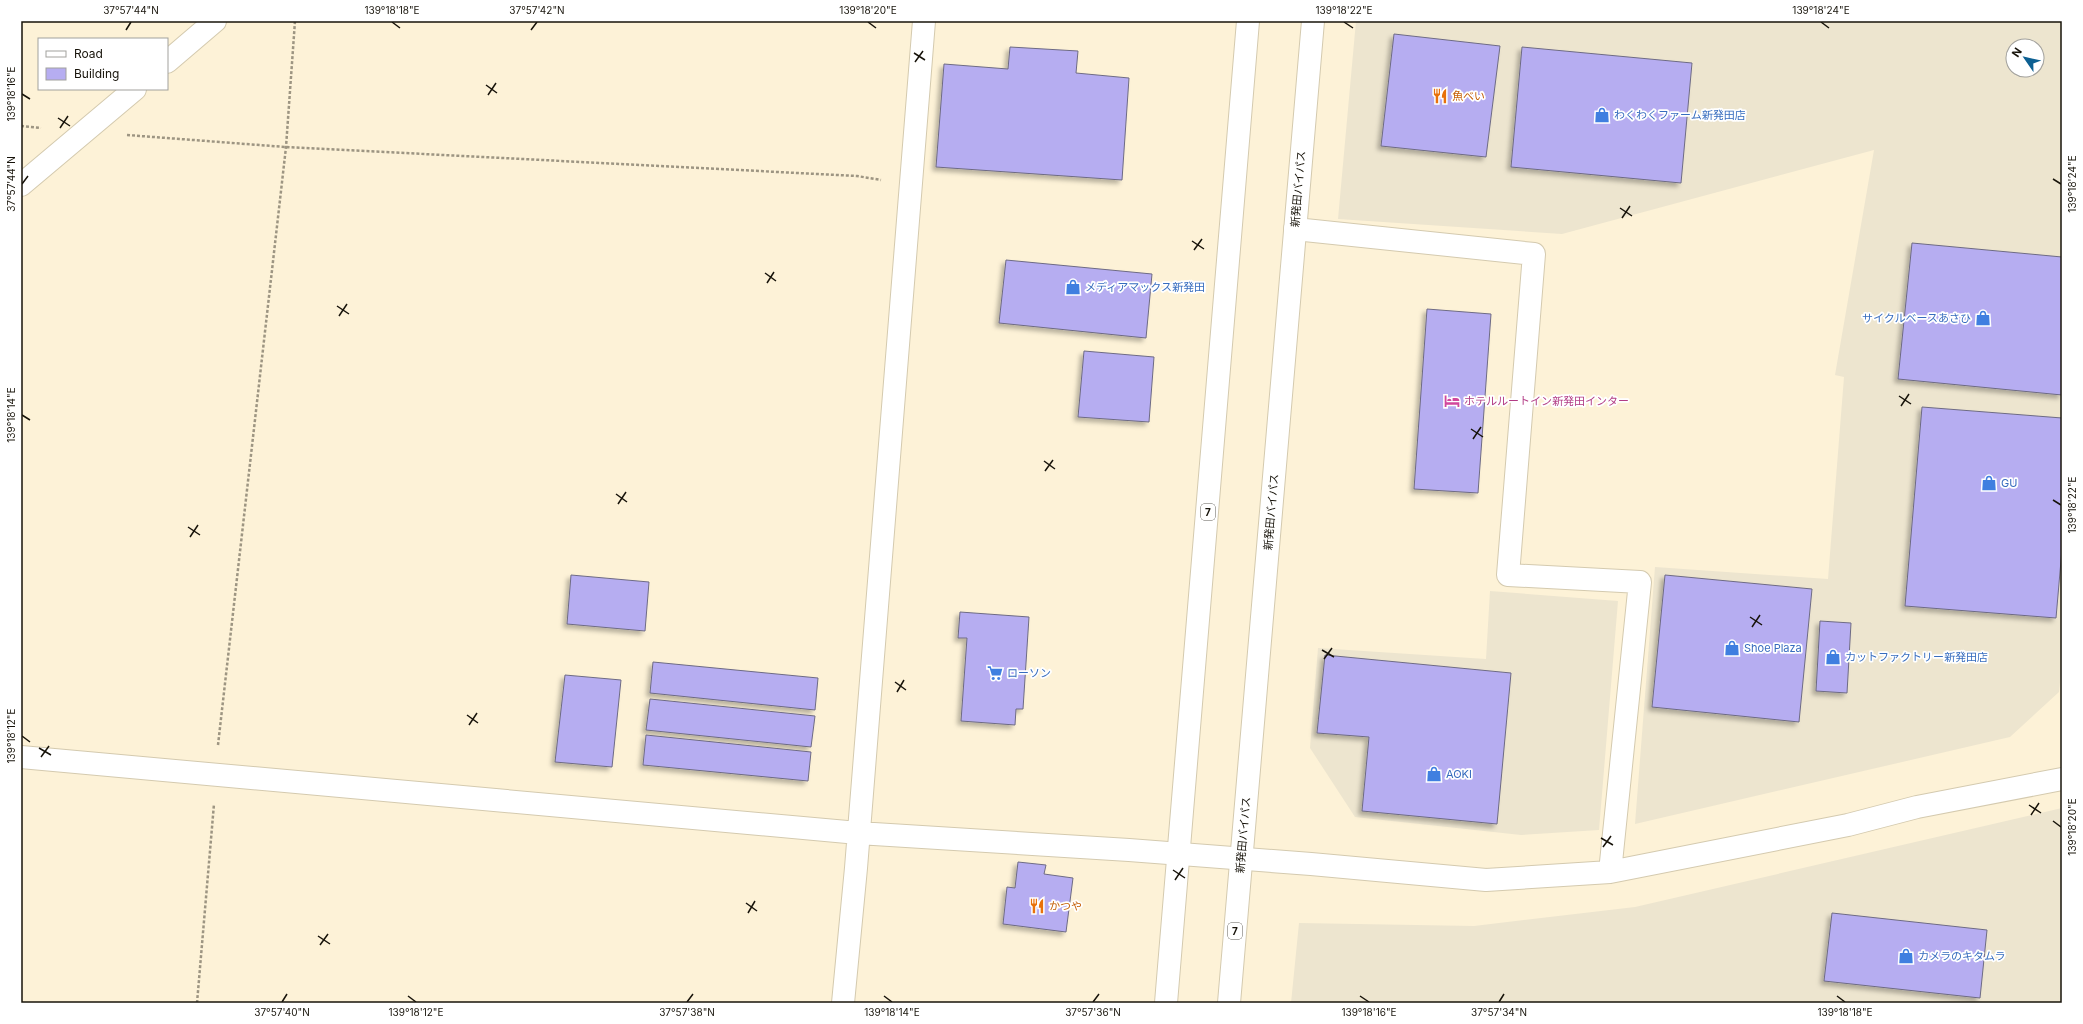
<svg xmlns="http://www.w3.org/2000/svg" width="2083" height="1024" viewBox="0 0 2083 1024" font-family="Inter,'Noto Sans JP',sans-serif">
  <style>
    .commercial { fill: #ede5cf; fill-rule: evenodd }
    .building { fill: #b6adf1; stroke: #6e6b84; filter: url(#shadow) }
    .lines { fill: none; stroke-linecap: round; stroke-linejoin: round }
    .minor-casing { stroke: #d4caaf; stroke-width: 24 }
    .highway-casing { stroke: #d4caaf; stroke-width: 24 }
    .path { stroke: #9d9582; stroke-width: 2.5; stroke-dasharray: 3 2; stroke-linecap: butt }
    .minor { stroke: #fff; stroke-width: 22 }
    .highway { stroke: #fff; stroke-width: 22 }
    .ticks { fill: none; stroke: #17130a; stroke-width: 1.5 }
    .labels { text-anchor: middle; dominant-baseline: central; stroke-width: 3.5; stroke-linejoin: round; paint-order: stroke }
    .shield { fill: #fff; stroke: #5d5a54; stroke-width: 1 }
    .shield-label { font-size: 10px; font-weight: bold; fill: #17130a }
    .food-label { font-size: 11px; fill: #c56008; stroke: #fff; text-anchor: start }
    .shop-label { font-size: 11px; fill: #366cbe; stroke: #fff; text-anchor: start }
    .street-label { font-size: 11px; fill: #17130a; stroke: #fff }
    .hotel-label { font-size: 11px; fill: #b23c85; stroke: #fff; text-anchor: start }
    .neatline { fill: none; stroke: #17130a; stroke-width: 1.5 }
    .ticks-label { font-size: 10px; text-anchor: middle; fill: #17130a }
  </style>
  <defs>
    <filter id="shadow"><feDropShadow dx="-3.5" dy="3.5" stdDeviation="2" flood-color="#0004"/></filter>
  </defs>
  <rect width="100%" height="100%" fill="#fdf2d7"/>
  <path class="commercial" d="M1356,21h706v642l-3,29 -49,45 -375,87 20,-257 173,12 16,-202 -9,-2 39,-225 -312,84 -224,-15zM2013,46h24v24h-24z
    M1490,591l128,10 -19,229 -78,5 -166,-18 -45,-69 8,-100 168,11z
    M2062,808v195h-771l8,-80 175,3 161,-19z"/>
  <path class="building" d="M1394,34l106,12 -14,111 -105,-11z
    M1010,47l68,4 -2,22 53,5 -7,102 -186,-13 8,-103 64,5z
    M1522,47l170,16 -11,120 -170,-16z
    M1912,243l150,14v138l-164,-16z
    M1006,260l146,14 -6,64 -147,-15z
    M1427,309l64,5 -13,179 -64,-4z
    M1084,351l70,6 -5,65 -71,-5z
    M1922,407l140,11v131l-6,69 -151,-12z
    M571,575l78,7 -4,49 -78,-7z
    M1665,575l147,14 -13,133 -147,-15z
    M960,612l69,5 -6,92h-7l-1,16 -54,-4 6,-83h-9z
    M1820,621l31,2 -4,70 -31,-2z
    M1325,655l186,18 -14,151 -135,-13 7,-74 -52,-4z
    M653,662l165,16 -3,32 -165,-17z
    M565,675l56,5 -9,87 -57,-5z
    M650,699l165,17 -4,31 -165,-17z
    M646,735l165,17 -3,29 -165,-16z
    M1018,862l28,3 -2,9 29,4 -7,54 -63,-8 4,-37 8,1z
    M1832,913l155,17 -7,68 -156,-17z"/>
  <g class="lines">
    <defs>
      <path id="minor" d="M167,62l48,-41
        M21,185l114,-96
        M1295,229l239,25 -26,321 132,7 -30,290
        M21,757l837,76 271,17 182,14 175,16 124,-8 238,-47 69,-18 145,-28
        M843,1003l13,-135 68,-847"/>
      <path id="highway" d="M1166,1003l82,-982
        M1229,1003l84,-982"/>
    </defs>
    <use href="#minor" class="minor-casing"/>
    <use href="#highway" class="highway-casing"/>
    <path class="path" d="M21,126l20,2
      M127,135l159,12 571,29 24,4
      M218,745l68,-598 9,-126
      M197,1003l17,-199"/>
    <use href="#minor" class="minor"/>
    <use href="#highway" class="highway"/>
  </g>
  <path class="ticks" d="M392,22l8,6M868,22l8,6M1344,22l9,6M1821,22l8,6M126,30l5,-8M531,30l6,-8M914,53l11,7M915,62l8,-11M486,85l11,8M22,94l8,5M488,95l8,-12M58,118l12,8M60,128l8,-12M2053,179l8,5M22,184l6,-8M1620,208l12,8M1622,218l8,-12M1192,241l12,8M1194,250l8,-11M765,273l11,8M767,283l7,-11M337,306l12,8M339,316l8,-12M1899,396l12,8M1901,406l8,-12M22,415l8,5M1471,429l12,8M1473,439l8,-12M1044,461l11,8M1045,471l8,-11M616,494l11,8M2053,500l8,5M618,504l8,-12M188,527l12,8M190,537l8,-12M1750,617l12,8M1752,627l8,-12M1322,650l12,7M1324,659l8,-11M895,682l11,8M897,692l7,-12M467,715l11,8M469,725l8,-12M22,736l8,6M39,748l12,7M41,757l8,-11M2029,805l12,8M2031,815l8,-12M2053,821l8,6M1601,838l12,7M1603,847l8,-11M1173,870l12,8M1175,880l8,-12M746,903l11,8M748,913l7,-12M318,936l12,8M320,945l8,-11M408,996l8,6M884,996l8,6M1360,996l9,6M1837,996l8,6M282,1002l5,-8M687,1002l6,-8M1093,1002l6,-8M1499,1002l5,-8"/>
  <defs>
    <symbol id="restaurant-bare" viewBox="-9 -9 18 18"><path d="M-5-6h1v4h1v-4h1v4h1v-4h1v5L-1.5 .5V6h-2V.5L-5-1ZM5-6V6H3V1.5H1.5Q1.5-4 5-6Z" fill="#e8710a" stroke="#fff" stroke-width="2.5" paint-order="stroke"/></symbol>
    <symbol id="shop-bare" viewBox="-9 -9 18 18"><path d="M-5-2.5h2.3a2.7 3.5 0 0 1 5.4 0H5L5.5 6h-11ZM-1.5-2.5h3a1.5 2.3 0 0 0-3 0Z" fill="#3f7fe0" stroke="#fff" stroke-width="2.5" paint-order="stroke"/></symbol>
    <symbol id="hotel-bare" viewBox="-9 -9 18 18"><path d="M-6-4.5h1.5V1H6V5H4.5V3h-9V5H-6ZM-4 0a1.8 1.8 0 1 1 3.6 0ZM.5 0V-2.5h3Q6-2.5 6 0Z" fill="#d1479c" stroke="#fff" stroke-width="2.5" paint-order="stroke"/></symbol>
    <symbol id="supermarket-bare" viewBox="-9 -9 18 18"><path d="M-6-5.5h2.5l.6 2H6L4.5 2H-2.5L-4.4-4H-6ZM-1.5 3.2a1.3 1.3 0 1 0 .1 0ZM3 3.2a1.3 1.3 0 1 0 .1 0Z" fill="#3f7fe0" stroke="#fff" stroke-width="2.5" paint-order="stroke"/></symbol>
  </defs>
  <g fill-rule="evenodd">
    <use href="#restaurant-bare" x="1429" y="85" width="22" height="22"/>
    <use href="#shop-bare" x="1591" y="104" width="22" height="22"/>
    <use href="#shop-bare" x="1062" y="276" width="22" height="22"/>
    <use href="#shop-bare" x="1972" y="307" width="22" height="22"/>
    <use href="#hotel-bare" x="1441" y="390" width="22" height="22"/>
    <use href="#shop-bare" x="1978" y="472" width="22" height="22"/>
    <use href="#shop-bare" x="1721" y="637" width="22" height="22"/>
    <use href="#shop-bare" x="1822" y="646" width="22" height="22"/>
    <use href="#supermarket-bare" x="984" y="662" width="22" height="22"/>
    <use href="#shop-bare" x="1423" y="763" width="22" height="22"/>
    <use href="#restaurant-bare" x="1026" y="895" width="22" height="22"/>
    <use href="#shop-bare" x="1895" y="945" width="22" height="22"/>
  </g>
  <g class="labels">
    <g class="shield">
      <rect x="1201" y="504" width="14" height="16" rx="3"/>
      <rect x="1228" y="923" width="14" height="16" rx="3"/>
    </g>
    <g class="shield-label">
      <text x="1208" y="512">7</text>
      <text x="1235" y="931">7</text>
    </g>
    <g class="food-label">
      <text x="1452" y="96">魚べい</text>
      <text x="1049" y="906">かつや</text>
    </g>
    <g class="shop-label">
      <text x="1614" y="115">わくわくファーム新発田店</text>
      <text x="1085" y="287">メディアマックス新発田</text>
      <text x="1971" y="318" text-anchor="end">サイクルベースあさひ</text>
      <text x="2001" y="483">GU</text>
      <text x="1744" y="648">Shoe Plaza</text>
      <text x="1845" y="657">カットファクトリー新発田店</text>
      <text x="1007" y="673">ローソン</text>
      <text x="1446" y="774">AOKI</text>
      <text x="1918" y="956">カメラのキタムラ</text>
    </g>
    <g class="street-label">
      <text transform="translate(1298 189) rotate(-85)">新発田バイパス</text>
      <text transform="translate(1271 512) rotate(-85)">新発田バイパス</text>
      <text transform="translate(1243 835) rotate(-85)">新発田バイパス</text>
    </g>
    <g class="hotel-label">
      <text x="1464" y="401">ホテルルートイン新発田インター</text>
    </g>
  </g>
  <rect width="2083" height="1024" fill="none" stroke="#ffffff" stroke-width="44"/>
  <rect x="38" y="38" width="130" height="52" fill="#ffffff" stroke="#a2a19d"/>
  <rect x="46" y="51" width="20" height="6" fill="#ffffff" stroke="#a2a19d"/>
  <text x="74" y="58" font-size="12" fill="#17130a">Road</text>
  <rect x="46" y="68" width="20" height="12" fill="#b6adf1" stroke="#a2a19d"/>
  <text x="74" y="78" font-size="12" fill="#17130a">Building</text>
  <g transform="translate(2025 58) rotate(304)"><circle r="19" fill="#ffffff" stroke="#a2a19d"/>
  <path d="M0-3L7 15L0 10L-7 15Z" fill="#0d6092"/>
  <text y="-6" font-size="11" font-weight="bold" text-anchor="middle" fill="#17130a">N</text>
  </g>
  <rect x="22" y="22" width="2039" height="980" class="neatline"/>
  <g class="ticks-label">
    <text x="131" y="14">37°57'44"N</text>
    <text x="392" y="14">139°18'18"E</text>
    <text x="537" y="14">37°57'42"N</text>
    <text x="868" y="14">139°18'20"E</text>
    <text x="1344" y="14">139°18'22"E</text>
    <text x="1821" y="14">139°18'24"E</text>
    <text transform="translate(11 94) rotate(-90)" y="4">139°18'16"E</text>
    <text transform="translate(11 184) rotate(-90)" y="4">37°57'44"N</text>
    <text transform="translate(2072 184) rotate(-90)" y="4">139°18'24"E</text>
    <text transform="translate(11 415) rotate(-90)" y="4">139°18'14"E</text>
    <text transform="translate(2072 505) rotate(-90)" y="4">139°18'22"E</text>
    <text transform="translate(11 736) rotate(-90)" y="4">139°18'12"E</text>
    <text transform="translate(2072 827) rotate(-90)" y="4">139°18'20"E</text>
    <text x="282" y="1016">37°57'40"N</text>
    <text x="416" y="1016">139°18'12"E</text>
    <text x="687" y="1016">37°57'38"N</text>
    <text x="892" y="1016">139°18'14"E</text>
    <text x="1093" y="1016">37°57'36"N</text>
    <text x="1369" y="1016">139°18'16"E</text>
    <text x="1499" y="1016">37°57'34"N</text>
    <text x="1845" y="1016">139°18'18"E</text>
  </g>
</svg>
